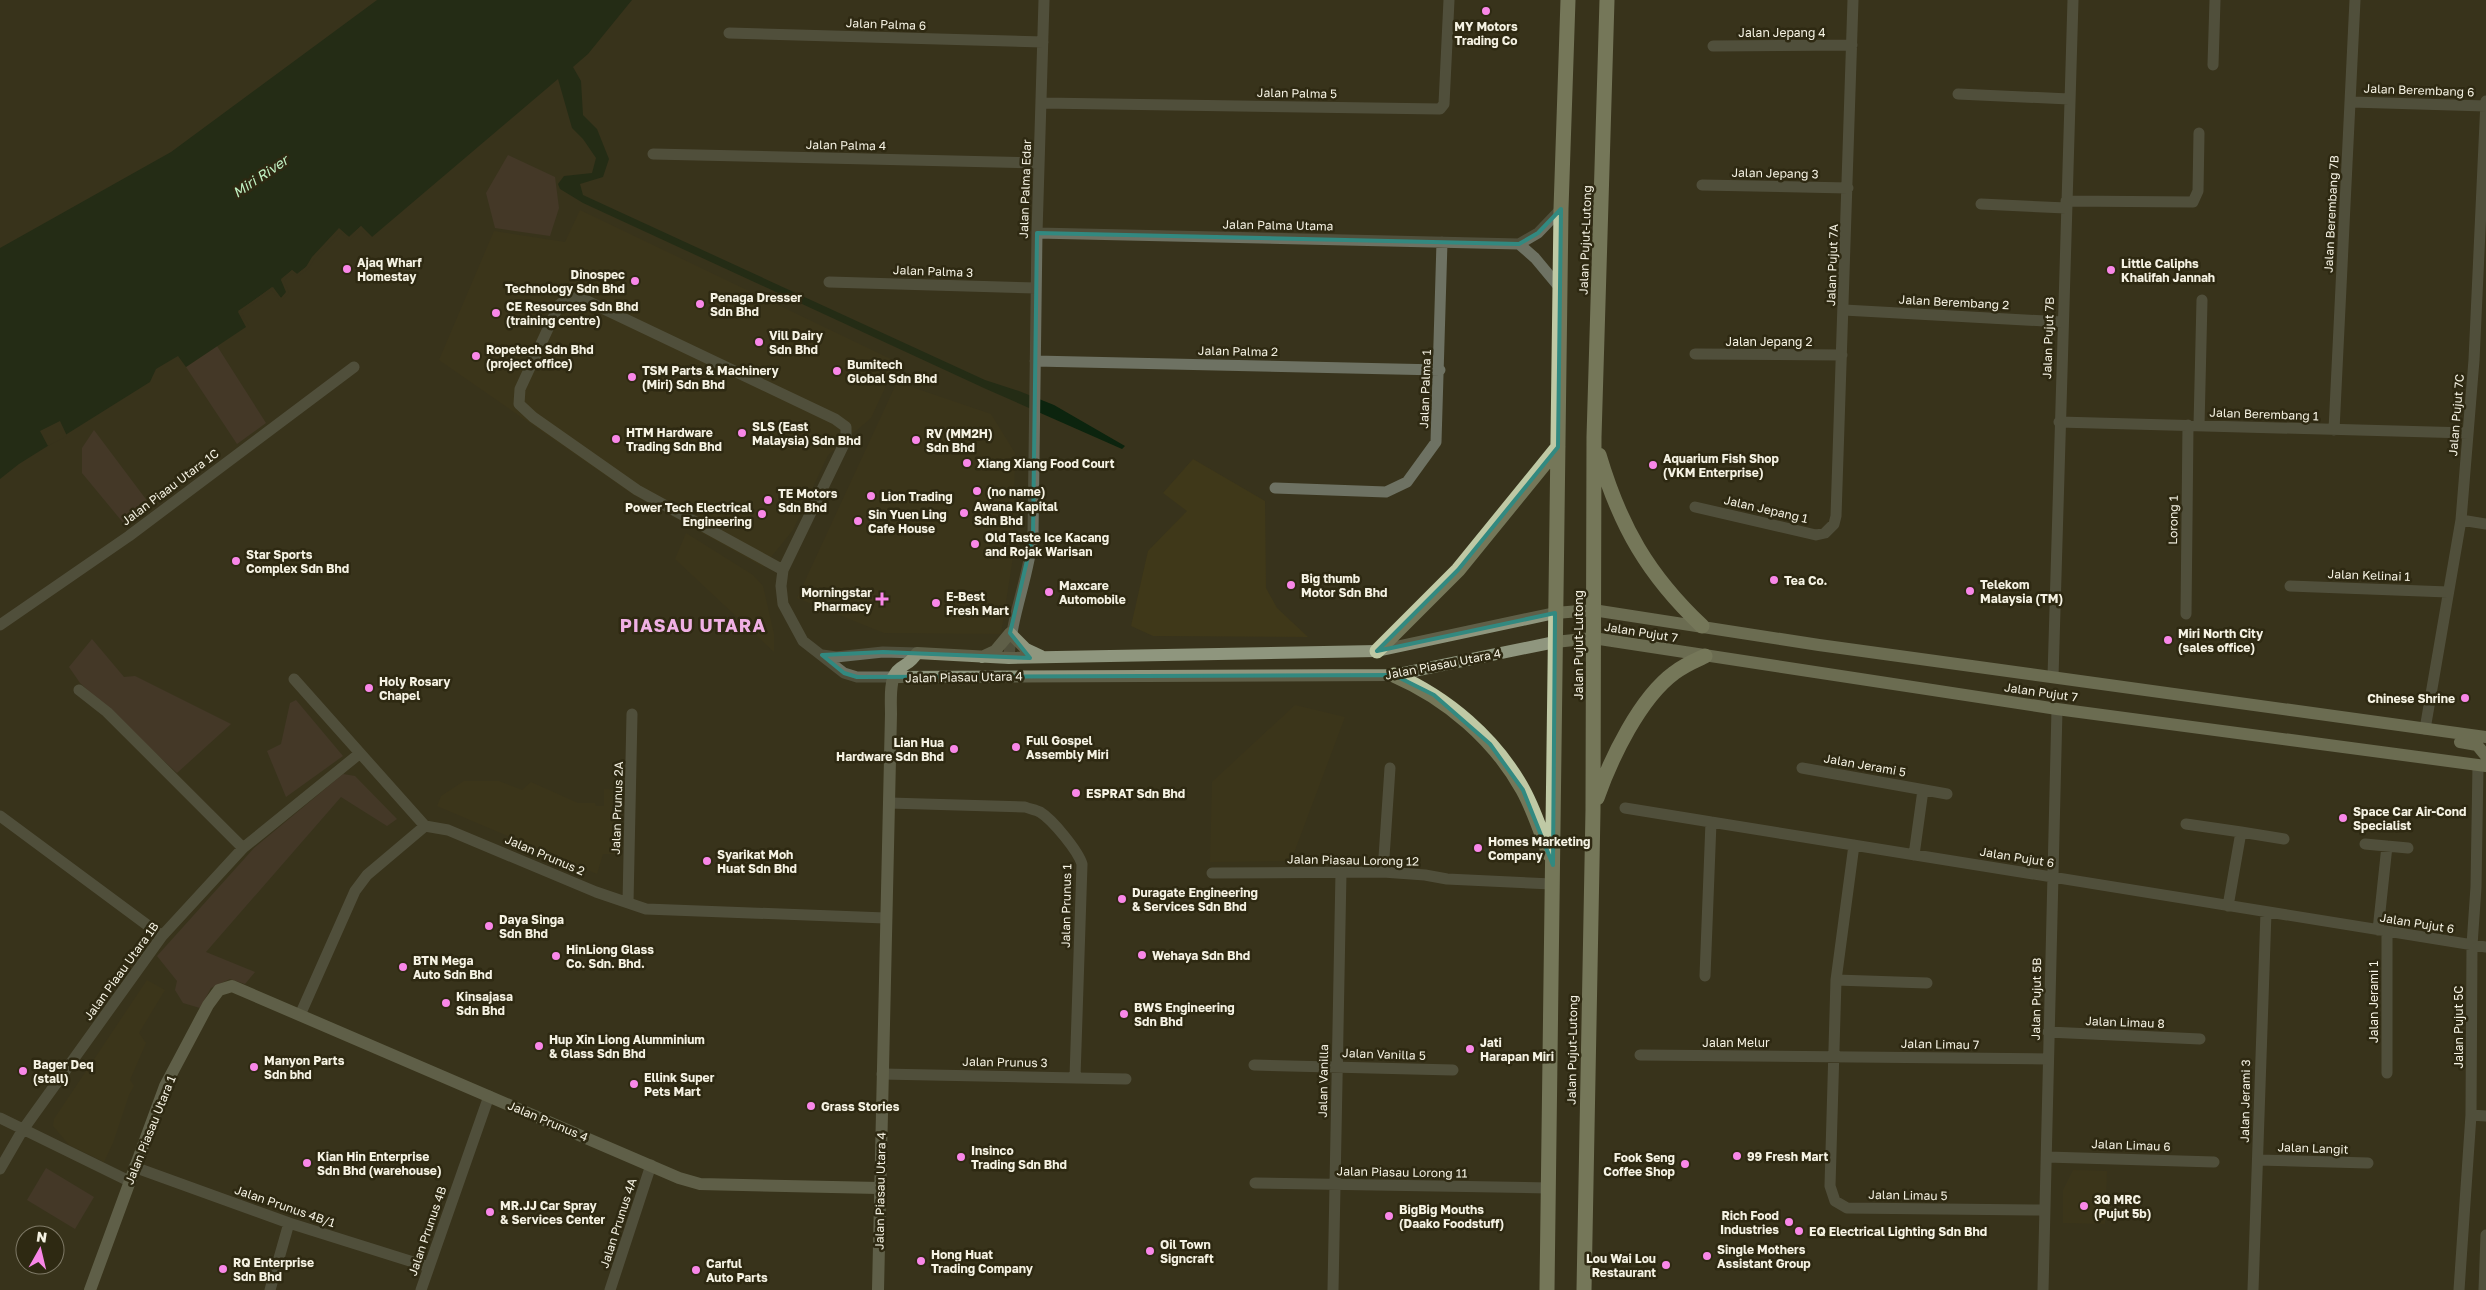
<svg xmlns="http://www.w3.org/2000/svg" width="2486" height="1290" viewBox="0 0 2486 1290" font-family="'Golos Text',sans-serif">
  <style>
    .built { fill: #3f3819 }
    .green { fill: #523f36 }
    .water { fill: #0c240e }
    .pier { fill: #38331c }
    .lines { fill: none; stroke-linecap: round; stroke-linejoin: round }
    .street { stroke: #6e7263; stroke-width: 11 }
    .secondary { stroke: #8f967e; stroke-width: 12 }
    .primary { stroke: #a8b193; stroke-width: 12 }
    .highway { stroke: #bfc9a5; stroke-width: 15 }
    .marked { fill: none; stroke: #328980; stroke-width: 4; stroke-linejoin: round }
    .poi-dot { fill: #f987e8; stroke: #2e2912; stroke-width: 2 }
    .labels { text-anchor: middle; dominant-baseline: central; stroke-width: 5; stroke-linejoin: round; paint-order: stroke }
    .street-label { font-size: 12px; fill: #f5f2e3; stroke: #2e2912 }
    .poi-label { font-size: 12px; font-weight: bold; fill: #f5f2e3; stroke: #2e2912; text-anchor: start }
    .water-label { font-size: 14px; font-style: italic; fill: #c1f2c3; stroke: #2e2912 }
    .district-label { font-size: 18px; font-weight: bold; letter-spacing: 1px; fill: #f0b0e4; stroke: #2e2912 }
  </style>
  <rect width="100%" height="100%" fill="#38331c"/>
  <path class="built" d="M580,210l317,152 -26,56 -43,37 -35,75 -30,37 -131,-73 -193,-134 55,-129 71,11z
    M897,382l94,32 24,39 -2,104 -12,77 -117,-1 -87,-35z
    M1193,459l72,42 1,87 11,20 31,29 -155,-1 -22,-10 17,-75 39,-40 -24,-18z
    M686,533l67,42 10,11 11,48v18l-99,-93z
    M1295,705l50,12 -54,144 -81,1 2,-80z
    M464,781h35l23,9 9,-8 47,21h17l1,3h8v-17l13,1v64h-14l-6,20 -160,-68 4,-10z
    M147,980l18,10 -26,43 7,10 -16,37 4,6 -5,9 -16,48 -9,19 -35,-17 -16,-19 1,-7z
    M2073,1170l34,1 -2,53 -42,-1v-33z"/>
  <path class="green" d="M508,155l47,22 4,31 -9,28 -55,-8 -9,-35z
    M217,346l49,77 -29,21 -51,-77z
    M94,430l57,76 -26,19 -43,-52v-25z
    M92,639l32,38 11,-1 96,48 -54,49 -97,-90 -11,-16z
    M296,700l47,56 -57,41 -19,-46 14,-7 9,-41z
    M343,774l12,2 42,43 -10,7 -46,-29 -135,155 49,20 -10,12 -15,-5 -19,9 -11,20 -17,-5 -8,-13 2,-9 -20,-25 97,-108z
    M46,1168l48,29 -19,32 -48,-29z"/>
  <path class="water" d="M377,0h255l-44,54 -15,13 8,14 2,34 14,14 12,30 -6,18 -23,7 3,11 402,185 34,11 35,14 71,41 -3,3 -136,-60 -403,-186 -23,-14 -2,-5 6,-8 28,-3 4,-15 -13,-19 -11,-11 -14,-49 -186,158 -11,-11 -12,11 -10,-8 -33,38 -9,7 -5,-4 -11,9 6,13 -6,6 -9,-11 -34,25 8,15 -60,40 -8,-11 -22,13 -6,13 -131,82 -19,15v-231l171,-96z"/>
  <path class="pier" d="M361,226l11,11 -2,1 -9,-9 -11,11 -10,-8 -25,26 -7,11 -10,7 -6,-3 -8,7 5,13 -7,7h-3l-7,-10 -31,22 8,14 -11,-15 35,-24 8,11 5,-6 -5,-12 11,-10 5,4 9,-7 6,-10 27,-29 10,9z
    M60,421l7,15 -19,10 -8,-15z"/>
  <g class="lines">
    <path class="street" d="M729,33l314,9
      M1713,46l139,-1
      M2213,65l2,-65
      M1958,94l111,5
      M2351,102l135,4
      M1042,103l398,6 4,-5 5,-104
      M653,154l386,9
      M1702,185l146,3
      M2066,201l127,1 5,-11 1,-58
      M1981,204l85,4
      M1037,233l482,11
      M1519,244l16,14 25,30
      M1519,244l19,-11 23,-24
      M829,282l207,6
      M1844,310l218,12
      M1695,354l147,1
      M1035,361l405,9
      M2059,422l409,11
      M2199,426l3,-126
      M2334,430l21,-430
      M1275,488l111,4 21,-10 29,-40 6,-200
      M1695,507l121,28 9,-2 9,-9 2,-8 17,-516
      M2461,520l25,4
      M783,570l-146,-80 -104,-73 -14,-13 1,-15 39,-84c8,-7 14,-9 24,-6l252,120 11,8v13l-63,130 -2,16 2,18 20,37 41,32 13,4h36
      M2290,586l158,6
      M2186,614l2,-189
      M0,625l129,-89 225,-169
      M822,655l14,2 47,-5 34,1
      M1009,658c2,-42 20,-81 24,-123l4,-302 7,-233
      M2053,677l20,-677
      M294,679l131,147
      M79,690l28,22 136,136
      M2425,729l36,-209 13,-160 12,-259
      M1802,768l145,26
      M889,803l136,4c5,2 11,3 15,5 13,8 38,39 42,52l-7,213
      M1625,808l86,14
      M0,816l162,120
      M2186,824l55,8
      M2365,844l43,4
      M1854,845l-18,135 -6,206 5,15 12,7 197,2
      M1914,855l9,-65
      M1383,872l7,-104
      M1212,873l171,-1 42,3 22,4 105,5
      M628,903l4,-189
      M2228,906l13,-74 43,7
      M2378,930l9,-84
      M2387,931v142
      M1705,976l6,-154 775,125
      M1836,980l91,3
      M300,1015l55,-124 12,-16 58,-49 23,4 148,62 50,17 239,9
      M2048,1032l152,7
      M1640,1055l408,4
      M1254,1065l199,5
      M882,1074l244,5
      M2471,1115l15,1
      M0,1118l129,63
      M2047,1157l167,5
      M2258,1160l110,3
      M134,1167l155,56 140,44
      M0,1169l22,-38 140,-195 81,-88 116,-94
      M1255,1183l294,5
      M270,1290l19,-67
      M421,1290l68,-194
      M610,1290l41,-125
      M1333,1290l8,-418
      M2043,1290l14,-581
      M2253,1290l13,-378
      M2459,1290l12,-175 1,-170 4,-58 2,-122
      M2484,1290l2,-55"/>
    <path class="secondary" d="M982,657l13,-6 15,-18 16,16 15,7
      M893,677l501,-2 161,-33
      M90,1290l75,-204 43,-81 11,-15 13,-4 447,192 21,6 179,4
      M878,1290l13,-576c0,-12 -2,-34 6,-43 7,-8 12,-5 20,-18l92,5 368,-7 178,-38"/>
    <path class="primary" d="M1555,613l38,-3 226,35 667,92
      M1555,642l38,-4 464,71 429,57
      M2460,742l17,3 9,11"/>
    <path class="highway" d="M1599,455c21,71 49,120 103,171
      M1377,651l81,-81 100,-123
      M1394,675c53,23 101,64 129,115 11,20 18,42 26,64
      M1597,798c14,-40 43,-100 77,-125 10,-8 20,-12 31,-17
      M1547,1290l14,-1081 7,-209
      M1584,1290l9,-480 1,-373 13,-437"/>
  </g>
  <path d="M0 0H2486V1290H0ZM1561,209l-3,238 -100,123 -81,81 178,-38 -2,252 -30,-75 -33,-46 -56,-49 -40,-20 -537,2 -13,-4 -22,-18 61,-3 147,6 -20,-25 23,-98 4,-302 482,11 19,-11z" fill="#38331c" fill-opacity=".55" fill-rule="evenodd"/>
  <path class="marked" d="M1561,209l-3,238 -100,123 -81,81 178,-38 -2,252 -30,-75 -33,-46 -56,-49 -40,-20 -537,2 -13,-4 -22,-18 61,-3 147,6 -20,-25 23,-98 4,-302 482,11 19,-11z"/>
  <g class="poi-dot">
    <circle cx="1486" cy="11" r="5"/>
    <circle cx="347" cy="269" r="5"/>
    <circle cx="2111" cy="270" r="5"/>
    <circle cx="635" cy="281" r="5"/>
    <circle cx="700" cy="304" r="5"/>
    <circle cx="496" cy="313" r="5"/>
    <circle cx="759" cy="342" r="5"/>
    <circle cx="476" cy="356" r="5"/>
    <circle cx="837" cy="371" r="5"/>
    <circle cx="632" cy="377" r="5"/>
    <circle cx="742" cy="433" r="5"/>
    <circle cx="616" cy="439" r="5"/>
    <circle cx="916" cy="440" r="5"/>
    <circle cx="967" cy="463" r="5"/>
    <circle cx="1653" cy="465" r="5"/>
    <circle cx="977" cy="491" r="5"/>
    <circle cx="871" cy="496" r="5"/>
    <circle cx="768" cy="500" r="5"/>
    <circle cx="964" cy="513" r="5"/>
    <circle cx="762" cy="514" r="5"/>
    <circle cx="858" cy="521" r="5"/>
    <circle cx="975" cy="544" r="5"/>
    <circle cx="236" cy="561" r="5"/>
    <circle cx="1774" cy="580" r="5"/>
    <circle cx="1291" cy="585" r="5"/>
    <circle cx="1970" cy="591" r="5"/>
    <circle cx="1049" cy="592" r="5"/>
    <path d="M879.5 591.5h5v5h5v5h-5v5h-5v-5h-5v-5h5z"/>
    <circle cx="936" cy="603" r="5"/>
    <circle cx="2168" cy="640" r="5"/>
    <circle cx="369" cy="688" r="5"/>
    <circle cx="2465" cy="698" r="5"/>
    <circle cx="1016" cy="747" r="5"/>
    <circle cx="954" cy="749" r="5"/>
    <circle cx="1076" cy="793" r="5"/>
    <circle cx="2343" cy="818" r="5"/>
    <circle cx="1478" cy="848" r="5"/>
    <circle cx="707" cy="861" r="5"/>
    <circle cx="1122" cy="899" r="5"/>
    <circle cx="489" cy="926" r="5"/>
    <circle cx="1142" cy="955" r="5"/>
    <circle cx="556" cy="956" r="5"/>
    <circle cx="403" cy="967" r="5"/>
    <circle cx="446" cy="1003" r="5"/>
    <circle cx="1124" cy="1014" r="5"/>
    <circle cx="539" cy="1046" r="5"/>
    <circle cx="1470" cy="1049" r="5"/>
    <circle cx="254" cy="1067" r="5"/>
    <circle cx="23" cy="1071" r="5"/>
    <circle cx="634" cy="1084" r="5"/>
    <circle cx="811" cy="1106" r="5"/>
    <circle cx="1737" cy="1156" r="5"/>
    <circle cx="961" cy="1157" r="5"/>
    <circle cx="307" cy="1163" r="5"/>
    <circle cx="1685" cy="1164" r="5"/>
    <circle cx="2084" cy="1206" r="5"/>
    <circle cx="490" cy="1212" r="5"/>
    <circle cx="1389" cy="1216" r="5"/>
    <circle cx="1789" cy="1222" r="5"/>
    <circle cx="1799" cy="1231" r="5"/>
    <circle cx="1150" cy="1251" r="5"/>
    <circle cx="1707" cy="1256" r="5"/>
    <circle cx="921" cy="1261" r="5"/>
    <circle cx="1666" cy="1265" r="5"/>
    <circle cx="223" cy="1269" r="5"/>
    <circle cx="696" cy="1270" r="5"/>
  </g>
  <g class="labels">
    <g class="street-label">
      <text transform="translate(886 24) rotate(2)">Jalan Palma 6</text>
      <text x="1782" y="32">Jalan Jepang 4</text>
      <text transform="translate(2419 90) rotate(2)">Jalan Berembang 6</text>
      <text transform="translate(1297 93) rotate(1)">Jalan Palma 5</text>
      <text transform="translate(846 145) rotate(1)">Jalan Palma 4</text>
      <text transform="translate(1775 173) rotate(1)">Jalan Jepang 3</text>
      <text transform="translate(1025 189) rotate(-88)">Jalan Palma Edar</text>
      <text transform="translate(2331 214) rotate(-87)">Jalan Berembang 7B</text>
      <text transform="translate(1278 225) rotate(1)">Jalan Palma Utama</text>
      <text transform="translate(1585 240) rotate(-88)">Jalan Pujut-Lutong</text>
      <text transform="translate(1832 265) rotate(-88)">Jalan Pujut 7A</text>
      <text transform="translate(933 271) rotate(2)">Jalan Palma 3</text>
      <text transform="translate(1954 302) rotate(3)">Jalan Berembang 2</text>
      <text transform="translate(2048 338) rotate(-88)">Jalan Pujut 7B</text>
      <text x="1769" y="341">Jalan Jepang 2</text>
      <text transform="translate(1238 351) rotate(1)">Jalan Palma 2</text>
      <text transform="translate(1425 389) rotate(-88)">Jalan Palma 1</text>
      <text transform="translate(2264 414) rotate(2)">Jalan Berembang 1</text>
      <text transform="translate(2456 415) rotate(-85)">Jalan Pujut 7C</text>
      <text transform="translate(170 487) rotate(-37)">Jalan Piaau Utara 1C</text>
      <text transform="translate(1766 509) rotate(13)">Jalan Jepang 1</text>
      <text transform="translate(2173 520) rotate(-89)">Lorong 1</text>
      <text transform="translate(2369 575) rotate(2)">Jalan Kelinai 1</text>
      <text transform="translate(1641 632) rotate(9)">Jalan Pujut 7</text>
      <text transform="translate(1578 645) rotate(-90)">Jalan Pujut-Lutong</text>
      <text transform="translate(1443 664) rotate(-11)">Jalan Piasau Utara 4</text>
      <text transform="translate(964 677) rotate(-1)">Jalan Piasau Utara 4</text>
      <text transform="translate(2041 692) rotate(8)">Jalan Pujut 7</text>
      <text transform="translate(1865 765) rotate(10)">Jalan Jerami 5</text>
      <text transform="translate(617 808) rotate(-88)">Jalan Prunus 2A</text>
      <text transform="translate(545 855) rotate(23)">Jalan Prunus 2</text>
      <text transform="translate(2017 857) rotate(9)">Jalan Pujut 6</text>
      <text transform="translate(1353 860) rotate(1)">Jalan Piasau Lorong 12</text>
      <text transform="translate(1066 906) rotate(-89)">Jalan Prunus 1</text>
      <text transform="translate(2417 923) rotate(9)">Jalan Pujut 6</text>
      <text transform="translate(121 971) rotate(-54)">Jalan Piaau Utara 1B</text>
      <text transform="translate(2036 999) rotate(-89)">Jalan Pujut 5B</text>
      <text transform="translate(2373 1002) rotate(-90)">Jalan Jerami 1</text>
      <text transform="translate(2125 1022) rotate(2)">Jalan Limau 8</text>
      <text transform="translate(2458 1027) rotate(-90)">Jalan Pujut 5C</text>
      <text x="1736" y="1042">Jalan Melur</text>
      <text transform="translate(1940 1044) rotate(1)">Jalan Limau 7</text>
      <text transform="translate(1572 1050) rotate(-89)">Jalan Pujut-Lutong</text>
      <text transform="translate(1384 1054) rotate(2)">Jalan Vanilla 5</text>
      <text transform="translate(1005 1062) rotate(1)">Jalan Prunus 3</text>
      <text transform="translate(1323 1081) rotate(-89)">Jalan Vanilla</text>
      <text transform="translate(2245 1101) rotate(-89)">Jalan Jerami 3</text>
      <text transform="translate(548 1121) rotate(23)">Jalan Prunus 4</text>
      <text transform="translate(150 1130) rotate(-68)">Jalan Piasau Utara 1</text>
      <text transform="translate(2131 1145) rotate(2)">Jalan Limau 6</text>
      <text transform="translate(2313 1148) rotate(2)">Jalan Langit</text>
      <text transform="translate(1402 1172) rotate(1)">Jalan Piasau Lorong 11</text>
      <text transform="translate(880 1191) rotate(-89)">Jalan Piasau Utara 4</text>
      <text transform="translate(1908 1195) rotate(1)">Jalan Limau 5</text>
      <text transform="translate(285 1206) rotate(19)">Jalan Prunus 4B/1</text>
      <text transform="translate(618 1223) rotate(-72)">Jalan Prunus 4A</text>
      <text transform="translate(427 1231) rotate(-71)">Jalan Prunus 4B</text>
    </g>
    <g class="poi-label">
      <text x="1486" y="26" text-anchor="middle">MY Motors<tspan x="1486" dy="14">Trading Co</tspan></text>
      <text x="357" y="262">Ajaq Wharf<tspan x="357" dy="14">Homestay</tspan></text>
      <text x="2121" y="263">Little Caliphs<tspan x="2121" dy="14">Khalifah Jannah</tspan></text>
      <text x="625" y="274" text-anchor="end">Dinospec<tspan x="625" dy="14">Technology Sdn Bhd</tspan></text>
      <text x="710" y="297">Penaga Dresser<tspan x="710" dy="14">Sdn Bhd</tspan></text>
      <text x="506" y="306">CE Resources Sdn Bhd<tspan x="506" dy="14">(training centre)</tspan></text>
      <text x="769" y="335">Vill Dairy<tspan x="769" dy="14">Sdn Bhd</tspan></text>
      <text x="486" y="349">Ropetech Sdn Bhd<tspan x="486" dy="14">(project office)</tspan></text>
      <text x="847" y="364">Bumitech<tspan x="847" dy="14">Global Sdn Bhd</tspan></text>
      <text x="642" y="370">TSM Parts &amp; Machinery<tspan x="642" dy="14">(Miri) Sdn Bhd</tspan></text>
      <text x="752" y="426">SLS (East<tspan x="752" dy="14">Malaysia) Sdn Bhd</tspan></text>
      <text x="626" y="432">HTM Hardware<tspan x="626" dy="14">Trading Sdn Bhd</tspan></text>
      <text x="926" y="433">RV (MM2H)<tspan x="926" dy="14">Sdn Bhd</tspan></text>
      <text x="1663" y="458">Aquarium Fish Shop<tspan x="1663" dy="14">(VKM Enterprise)</tspan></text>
      <text x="977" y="463">Xiang Xiang Food Court</text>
      <text x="987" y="491">(no name)</text>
      <text x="778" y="493">TE Motors<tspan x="778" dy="14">Sdn Bhd</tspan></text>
      <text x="881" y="496">Lion Trading</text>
      <text x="974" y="506">Awana Kapital<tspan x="974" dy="14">Sdn Bhd</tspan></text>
      <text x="752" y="507" text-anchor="end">Power Tech Electrical<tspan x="752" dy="14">Engineering</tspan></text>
      <text x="868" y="514">Sin Yuen Ling<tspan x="868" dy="14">Cafe House</tspan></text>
      <text x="985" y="537">Old Taste Ice Kacang<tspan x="985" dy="14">and Rojak Warisan</tspan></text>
      <text x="246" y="554">Star Sports<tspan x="246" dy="14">Complex Sdn Bhd</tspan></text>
      <text x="1301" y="578">Big thumb<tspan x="1301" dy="14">Motor Sdn Bhd</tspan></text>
      <text x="1784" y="580">Tea Co.</text>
      <text x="1980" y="584">Telekom<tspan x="1980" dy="14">Malaysia (TM)</tspan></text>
      <text x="1059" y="585">Maxcare<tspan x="1059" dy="14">Automobile</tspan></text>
      <text x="872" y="592" text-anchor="end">Morningstar<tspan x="872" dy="14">Pharmacy</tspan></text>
      <text x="946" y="596">E-Best<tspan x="946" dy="14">Fresh Mart</tspan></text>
      <text x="2178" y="633">Miri North City<tspan x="2178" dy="14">(sales office)</tspan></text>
      <text x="379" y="681">Holy Rosary<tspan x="379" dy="14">Chapel</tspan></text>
      <text x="2455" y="698" text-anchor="end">Chinese Shrine</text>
      <text x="1026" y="740">Full Gospel<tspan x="1026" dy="14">Assembly Miri</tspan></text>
      <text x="944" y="742" text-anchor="end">Lian Hua<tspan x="944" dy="14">Hardware Sdn Bhd</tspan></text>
      <text x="1086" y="793">ESPRAT Sdn Bhd</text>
      <text x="2353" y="811">Space Car Air-Cond<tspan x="2353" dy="14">Specialist</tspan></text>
      <text x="1488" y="841">Homes Marketing<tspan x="1488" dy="14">Company</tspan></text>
      <text x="717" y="854">Syarikat Moh<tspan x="717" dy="14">Huat Sdn Bhd</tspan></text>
      <text x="1132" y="892">Duragate Engineering<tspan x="1132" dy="14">&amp; Services Sdn Bhd</tspan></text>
      <text x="499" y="919">Daya Singa<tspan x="499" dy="14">Sdn Bhd</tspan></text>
      <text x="566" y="949">HinLiong Glass<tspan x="566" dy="14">Co. Sdn. Bhd.</tspan></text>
      <text x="1152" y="955">Wehaya Sdn Bhd</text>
      <text x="413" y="960">BTN Mega<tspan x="413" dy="14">Auto Sdn Bhd</tspan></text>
      <text x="456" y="996">Kinsajasa<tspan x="456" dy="14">Sdn Bhd</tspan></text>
      <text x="1134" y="1007">BWS Engineering<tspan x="1134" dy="14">Sdn Bhd</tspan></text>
      <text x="549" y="1039">Hup Xin Liong Alumminium<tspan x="549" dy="14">&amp; Glass Sdn Bhd</tspan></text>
      <text x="1480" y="1042">Jati<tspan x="1480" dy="14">Harapan Miri</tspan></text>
      <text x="264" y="1060">Manyon Parts<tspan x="264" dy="14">Sdn bhd</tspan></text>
      <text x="33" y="1064">Bager Deq<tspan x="33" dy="14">(stall)</tspan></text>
      <text x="644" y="1077">Ellink Super<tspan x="644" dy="14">Pets Mart</tspan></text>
      <text x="821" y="1106">Grass Stories</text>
      <text x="971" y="1150">Insinco<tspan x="971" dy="14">Trading Sdn Bhd</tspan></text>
      <text x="317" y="1156">Kian Hin Enterprise<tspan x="317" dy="14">Sdn Bhd (warehouse)</tspan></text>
      <text x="1747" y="1156">99 Fresh Mart</text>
      <text x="1675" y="1157" text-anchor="end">Fook Seng<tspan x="1675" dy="14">Coffee Shop</tspan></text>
      <text x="2094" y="1199">3Q MRC<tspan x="2094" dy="14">(Pujut 5b)</tspan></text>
      <text x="500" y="1205">MR.JJ Car Spray<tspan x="500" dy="14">&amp; Services Center</tspan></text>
      <text x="1399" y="1209">BigBig Mouths<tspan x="1399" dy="14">(Daako Foodstuff)</tspan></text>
      <text x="1779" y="1215" text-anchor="end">Rich Food<tspan x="1779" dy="14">Industries</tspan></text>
      <text x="1809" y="1231">EQ Electrical Lighting Sdn Bhd</text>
      <text x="1160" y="1244">Oil Town<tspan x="1160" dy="14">Signcraft</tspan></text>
      <text x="1717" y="1249">Single Mothers<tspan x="1717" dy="14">Assistant Group</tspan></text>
      <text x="931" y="1254">Hong Huat<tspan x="931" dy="14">Trading Company</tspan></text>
      <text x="1656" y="1258" text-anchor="end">Lou Wai Lou<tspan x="1656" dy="14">Restaurant</tspan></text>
      <text x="233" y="1262">RQ Enterprise<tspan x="233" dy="14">Sdn Bhd</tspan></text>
      <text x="706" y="1263">Carful<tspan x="706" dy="14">Auto Parts</tspan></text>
    </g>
    <g class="water-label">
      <text transform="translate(260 176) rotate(-34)">Miri River</text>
    </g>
    <g class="district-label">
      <text x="693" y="625">PIASAU UTARA</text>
    </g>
  </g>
  <g transform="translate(40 1250) rotate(8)"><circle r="24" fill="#2e2912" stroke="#7e7966"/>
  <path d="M0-4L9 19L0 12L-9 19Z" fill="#f987e8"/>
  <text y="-8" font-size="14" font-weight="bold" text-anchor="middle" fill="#f5f2e3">N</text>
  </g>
</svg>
